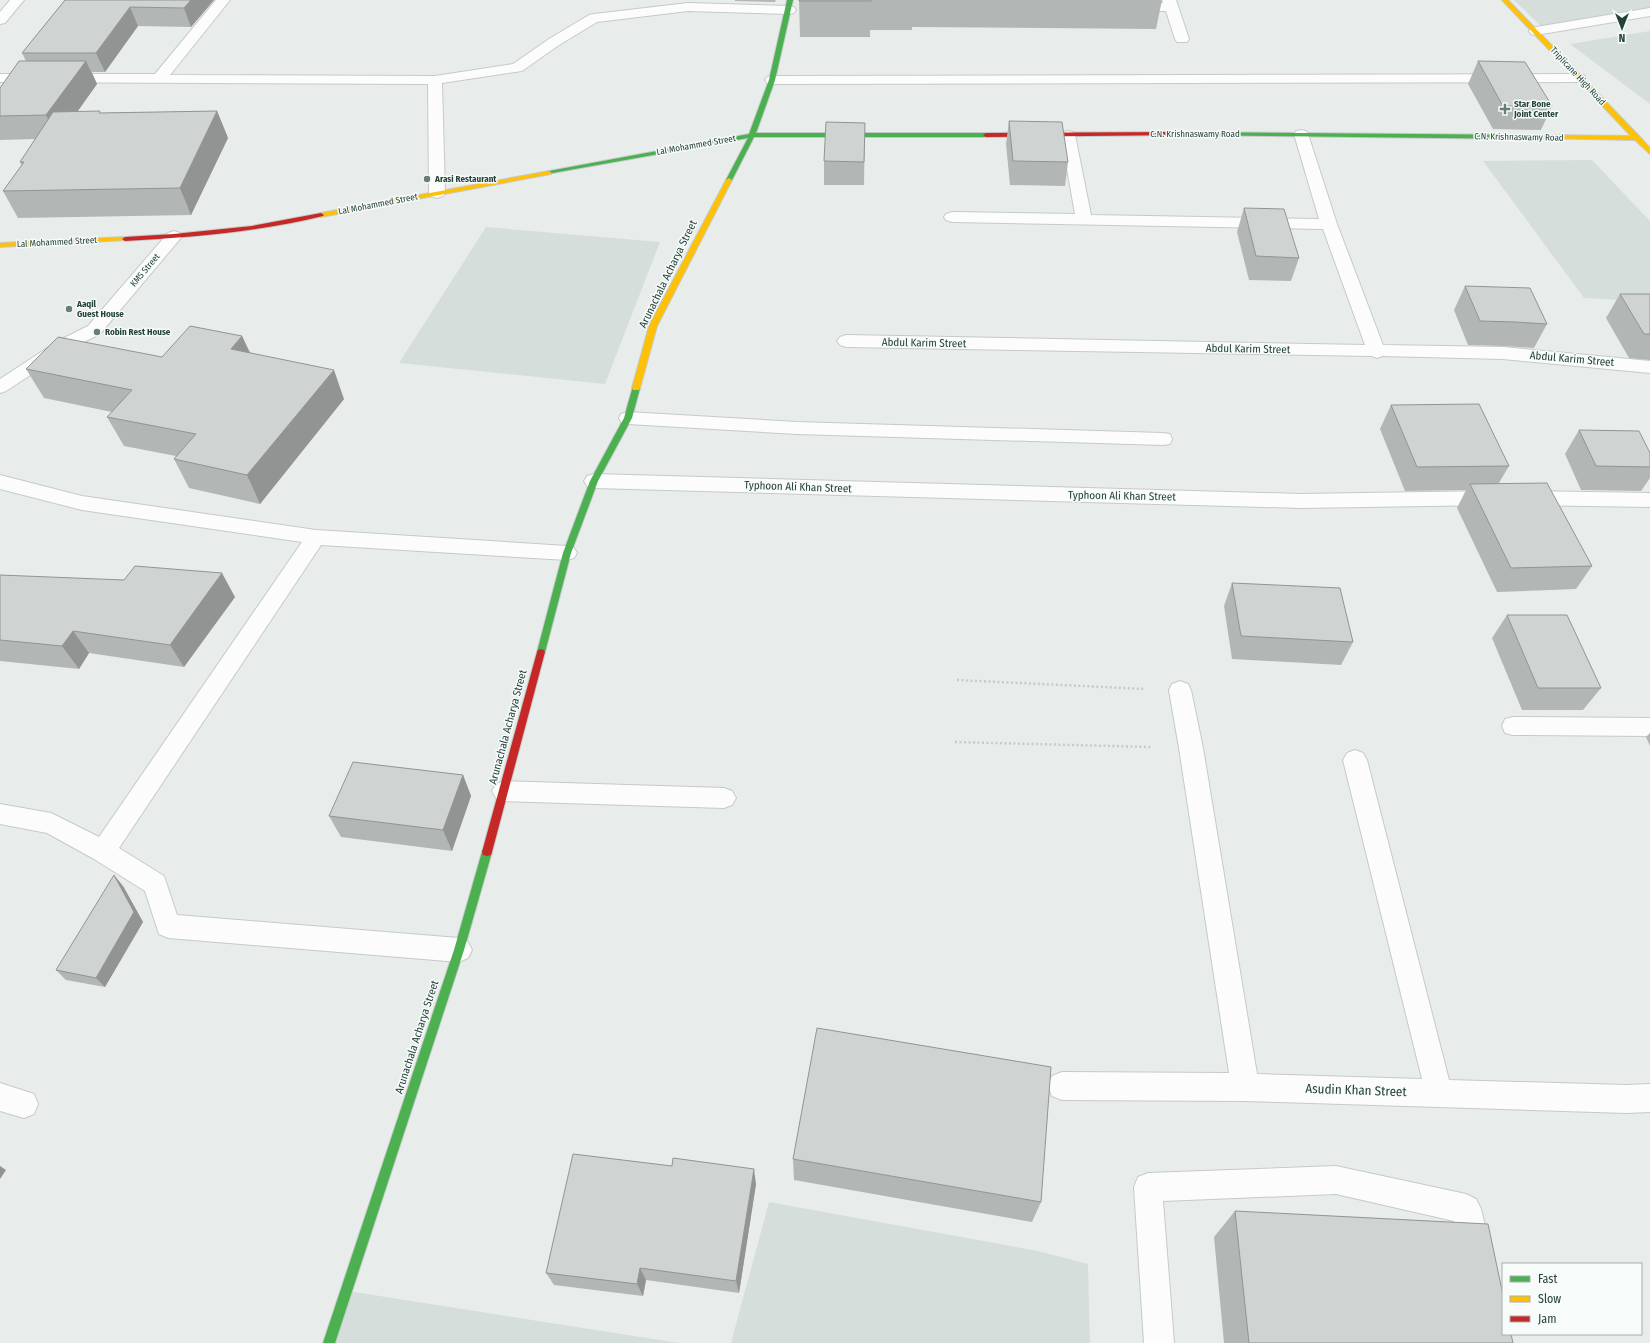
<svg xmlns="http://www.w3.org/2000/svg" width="1650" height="1343" viewBox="0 0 1650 1343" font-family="'Fira Sans Condensed',sans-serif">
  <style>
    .built { fill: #d6dedb }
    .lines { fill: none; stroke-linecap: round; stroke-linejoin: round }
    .street-casing { stroke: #c5cac8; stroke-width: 2 }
    .fast-casing { stroke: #c3cbc8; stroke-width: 2 }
    .slow-casing { stroke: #c3cbc8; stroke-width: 2 }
    .jam-casing { stroke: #c3cbc8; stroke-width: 2 }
    .path { stroke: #c3ccca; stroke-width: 2.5; stroke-dasharray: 2 2.5; stroke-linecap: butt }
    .street { fill: #fcfcfc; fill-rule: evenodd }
    .fast { fill: #4caf50; fill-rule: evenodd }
    .slow { fill: #ffc107; fill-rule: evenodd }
    .jam { fill: #c62828; fill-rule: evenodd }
    .wall { fill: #b2b6b5 }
    .shaded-wall { fill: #919493 }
    .building { fill: #cfd4d2; stroke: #919493 }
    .poi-dot { fill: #697e78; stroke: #f7fbf9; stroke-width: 1.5 }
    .labels { text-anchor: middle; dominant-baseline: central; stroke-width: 3; stroke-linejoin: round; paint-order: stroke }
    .far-street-label { font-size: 9px; fill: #24423a; stroke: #f7fbf9 }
    .far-poi-label { font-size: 9px; font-weight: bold; fill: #24423a; stroke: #f7fbf9; text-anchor: start }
    .street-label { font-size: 11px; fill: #24423a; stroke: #f7fbf9 }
    .near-street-label { font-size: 13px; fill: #24423a; stroke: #f7fbf9 }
  </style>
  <rect width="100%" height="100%" fill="#e8edeb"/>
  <path class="built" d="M1514,0h136v9l-108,18z
    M1650,31v73l-80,-60z
    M1592,160l58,61v91l-9,-11 -57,-3 -101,-137z
    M486,227l174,15 -55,142 -206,-21z
    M769,1202l269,49 50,13 2,79h-359z
    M348,1291l331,52h-345z"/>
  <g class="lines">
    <defs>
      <path id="street" d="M10,0h14l-19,23 -5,1v-12z
        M216,0h14l-60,75 265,1 78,-12 36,-25 40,-24 5,-1 94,-11 101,3 5,1 2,3 -2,3 -5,1 -101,-3 -91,11 -38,23 -37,26 -80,12 3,110 -2,3 -6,2 -6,-2 -2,-3 -1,-109 -428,-2v-8h155z
        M1162,0h14l13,39 -2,3h-10l-2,-3 -9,-28h-35l-5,-1 -2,-3 2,-3 5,-1h32z
        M1650,8v8l-114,19 -5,-1 -2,-3 2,-3 5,-1z
        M1579,74l5,1 2,3 -2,3 -5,1 -807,2 -5,-1 -2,-3 2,-3 5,-1z
        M1301,130l5,1 2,3 29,90 46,121 120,2 147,14v12l-147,-14 -121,-3 -5,2 -5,-2 -526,-9 -6,-2 -3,-4 3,-4 6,-2 519,10 -42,-116 -371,-7 -6,-2 -2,-3 2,-3 6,-2 123,2 -14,-79 2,-3 5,-1 5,1 2,3 16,80 228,4 -25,-85 2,-3z
        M174,231l6,2 2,3 -2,3 -80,95 -30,15 -64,42 -6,2v-14l58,-38 30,-15 80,-93z
        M628,412l169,10 366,11 7,1 2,5 -2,5 -7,1 -366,-11 -169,-10 -7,-2 -2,-4 2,-4z
        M594,474l707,20 190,-3 7,2 3,5 -3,5 -7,2 -190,3 -707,-20 -7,-2 -3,-5 3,-5z
        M0,475l82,21 234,34 251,16 7,2 3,5 -3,5 -7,2 -246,-15 -202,303 45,28 13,39 282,23 9,4 4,8 -4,8 -9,4 -291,-24 -9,-4 -14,-43 -51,-32 -47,-26 -47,-9v-20l51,9 48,24 203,-295 -220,-32 -82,-21z
        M1525,491l125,2v14l-125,-2 -7,-2 -3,-5 3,-5z
        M1180,681l8,3 3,6 12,58 54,326 165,5 -79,-319 4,-7 8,-3 8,3 4,7 82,320 177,5 24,-1v28l-24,1 -381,-12 -183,-1 -10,-4 -4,-10 4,-10 10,-4 167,1 -50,-325 -10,-58 3,-6z
        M1513,717l137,1v18l-137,-1 -8,-2 -3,-7 3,-7z
        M504,781l220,7 8,3 4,7 -4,7 -8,3 -220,-7 -8,-3 -4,-7 4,-7z
        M0,1083l34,11 4,10 -4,10 -10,4 -24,-7z
        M1336,1166l130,28 10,5 5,10 10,42 -5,10 -10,5 -10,-5 -5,-10 -7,-30 -118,-27 -173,7 11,142h-30l-10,-156 4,-10 10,-4z"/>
      <path id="fast" d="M787,0h6l-18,80 -19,53h230l3,2 -3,2h-232l-22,43 -3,2 -3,-2 22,-42 -201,36v-2l2,-1 200,-37 20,-54z
        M1181,132l353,3 3,2 -3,2 -355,-4v-2z
        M633,386h6l1,2 -8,30 -34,63 -27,72 -26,99 -1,2h-6l-1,-2 26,-99 27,-72 34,-63z
        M487,848l4,1 1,3 -28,98 -129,393h-12l131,-393 28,-98 1,-3z"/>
      <path id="slow" d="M1502,0h6l132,137 10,11v6l-15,-14 -103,-2v-2l2,-1 97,1z
        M549,171l2,1v2l-230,43 -3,-2 3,-2z
        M729,178l3,2 -75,146 -17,62 -1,2h-6l-1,-2 17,-62 77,-146z
        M125,237l2,1v2l-127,7v-4z"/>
      <path id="jam" d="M1181,132l2,1v2l-197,2 -3,-2 3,-2z
        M321,213l3,2 -1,1c-65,16 -131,21 -198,25l-3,-2 3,-2 49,-3 78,-8z
        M541,649l3,1 1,2 -53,200 -1,3 -4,1 -4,-1 -1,-3 55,-200 1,-2z"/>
    </defs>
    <use href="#street" class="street-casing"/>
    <use href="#fast" class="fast-casing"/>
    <use href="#slow" class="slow-casing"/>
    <use href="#jam" class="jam-casing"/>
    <path class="path" d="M957,680l188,9
      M955,742l197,5"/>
    <use href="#street" class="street"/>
    <use href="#fast" class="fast"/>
    <use href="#slow" class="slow"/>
    <use href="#jam" class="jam"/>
  </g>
  <path class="wall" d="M65,0h149l-23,27 -53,-1 -33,46h-13l5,12 -20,28 24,1 116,-2 11,27 -37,77 -173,3 -15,-27 19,-26 -2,-3 15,-23 -35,1v-52l26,-27 -4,-8z
    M735,0h41l-1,2 -40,-1z
    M799,0h363l-6,29 -244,-2v3h-42v7h-70z
    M1478,61l74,45 -11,24 -48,-1 -25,-45z
    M1009,121l59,41 -3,24 -55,-1 -4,-41z
    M865,123l-1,62h-40v-24z
    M1244,208l55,50 -8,23 -42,-1 -12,-48z
    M1465,286l82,38 -13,24 -31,-2 -35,-1 -14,-35z
    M1620,294h30v66l-21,-2 -23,-40z
    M242,336l8,16 94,47 -84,105 -71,-16 -15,-29 2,-3 -52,-10 -17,-29 5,-5 -68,-14 -18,-29 136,-12z
    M1391,405l118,61 -10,17 93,83 -16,23 -79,3 -40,-84 9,-18 -61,1 -25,-62z
    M1579,430l71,23v25l-9,13 -60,-1 -16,-36z
    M0,575l235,22 -51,70 -95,-14 -10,16 -79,-8z
    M1232,583l121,59 -12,23 -109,-6 -8,-53z
    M1507,615l94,73 -18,22h-61l-30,-72z
    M1650,733v13l-4,-9z
    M463,775l8,21 -19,55 -111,-14 -12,-21z
    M123,886l20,36 -38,65 -39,-7 -10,-10z
    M793,1159l248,43 -9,20 -238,-42z
    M756,1184l-17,109 -93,-13 -3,16 -89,-11 -8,-12z
    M1235,1211l278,132h-289l-10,-106z"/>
  <path class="shaded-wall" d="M191,0h23l-23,27 -7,-19z
    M130,7l8,19 -33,46 -9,-19z
    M86,61l11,23 -39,55 -12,-24z
    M217,111l11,27 -37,77 -11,-27z
    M242,336l13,29 -24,-16z
    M334,370l10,29 -84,105 -13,-29z
    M222,573l13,24 -51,70 -14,-22z
    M73,631l16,22 -10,16 -17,-23z
    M463,775l8,21 -19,55 -9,-21z
    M114,875l9,11 20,36 -38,65 -9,-9z
    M0,1166l6,4 -6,9z
    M754,1169l2,15 -17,109 -3,-12z
    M640,1268l6,12 -3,16 -6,-12z"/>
  <path class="building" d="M65,0h126l-7,8 -54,-1 -34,46h-74z
    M799,0h72v1h-72z
    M19,61h67l-40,54 -46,1v-28z
    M1478,61l47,1 27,44h-49z
    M100,111l-1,2 118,-2 -37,77 -177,3 21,-29h-4l33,-50z
    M1009,121l53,1 6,40 -55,-1z
    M826,122l39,1 -1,39 -40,-1z
    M1244,208l40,1 15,49 -43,-2z
    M1465,286l65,2 17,36 -32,-2 -35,-1z
    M1620,294h30v40h-6z
    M190,326l52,10 -11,13 103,21 -87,105 -73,-16 22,-25 -89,-17 25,-27 -106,-21 32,-32 104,20z
    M1479,404l30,62 -92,1 -26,-62z
    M1579,430l60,1 11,22v14l-54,-1z
    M1547,483l45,83 -81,2 -41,-84z
    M135,566l87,7 -52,72 -97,-14 -11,15 -62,-6v-65l124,5z
    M1232,583l108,5 13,54 -112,-6z
    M1507,615h60l34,73h-63z
    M353,762l110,13 -20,55 -114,-14z
    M114,875l20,37 -38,66 -40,-8z
    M817,1028l234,39 -10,135 -248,-43z
    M573,1154l99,12 1,-8 81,11 -18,112 -96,-13 -3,16 -91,-11z
    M1235,1211l253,13 15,71v39h8l2,9h-264z"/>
  <g class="poi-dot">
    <path d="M1503 103h4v4h4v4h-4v4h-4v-4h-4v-4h4z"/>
    <circle cx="427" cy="179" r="4"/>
    <circle cx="69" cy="309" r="4"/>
    <circle cx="97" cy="332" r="4"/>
  </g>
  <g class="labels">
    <g class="far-street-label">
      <text transform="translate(1578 76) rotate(47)">Triplicane High Road</text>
      <text x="1195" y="134">C.N. Krishnaswamy Road</text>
      <text transform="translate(1519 137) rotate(1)">C.N. Krishnaswamy Road</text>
      <text transform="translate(696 145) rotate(-10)">Lal Mohammed Street</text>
      <text transform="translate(378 204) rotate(-11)">Lal Mohammed Street</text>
      <text transform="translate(57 242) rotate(-3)">Lal Mohammed Street</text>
      <text transform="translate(145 270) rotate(-50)">KMS Street</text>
    </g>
    <g class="far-poi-label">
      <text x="1514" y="104">Star Bone<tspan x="1514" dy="10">Joint Center</tspan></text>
      <text x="435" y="179">Arasi Restaurant</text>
      <text x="77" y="304">Aaqil<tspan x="77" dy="10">Guest House</tspan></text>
      <text x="105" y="332">Robin Rest House</text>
    </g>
    <g class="street-label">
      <text transform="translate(668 274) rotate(-64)">Arunachala Acharya Street</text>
      <text transform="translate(924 343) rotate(1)">Abdul Karim Street</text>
      <text transform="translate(1248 349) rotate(1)">Abdul Karim Street</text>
      <text transform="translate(1572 359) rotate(5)">Abdul Karim Street</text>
      <text transform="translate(798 487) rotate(2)">Typhoon Ali Khan Street</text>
      <text transform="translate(1122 496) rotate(1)">Typhoon Ali Khan Street</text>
      <text transform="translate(508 727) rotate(-75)">Arunachala Acharya Street</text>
      <text transform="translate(417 1037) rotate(-72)">Arunachala Acharya Street</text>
    </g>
    <g class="near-street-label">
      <text transform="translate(1356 1090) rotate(2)">Asudin Khan Street</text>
    </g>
  </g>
  <rect x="1502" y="1263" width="140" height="72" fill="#f7fbf9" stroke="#a3b1ad"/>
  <rect x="1510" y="1276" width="20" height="6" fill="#4caf50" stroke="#a3b1ad"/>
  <text x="1538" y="1283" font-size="12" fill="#24423a">Fast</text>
  <rect x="1510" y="1296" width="20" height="6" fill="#ffc107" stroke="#a3b1ad"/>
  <text x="1538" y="1303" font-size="12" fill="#24423a">Slow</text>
  <rect x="1510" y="1316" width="20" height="6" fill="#c62828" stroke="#a3b1ad"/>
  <text x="1538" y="1323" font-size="12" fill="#24423a">Jam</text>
  <g transform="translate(1622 28) rotate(180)" stroke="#f7fbf9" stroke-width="3" paint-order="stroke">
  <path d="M0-3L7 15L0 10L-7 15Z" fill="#24423a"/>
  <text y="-6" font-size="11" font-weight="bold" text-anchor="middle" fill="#24423a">N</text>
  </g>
</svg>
